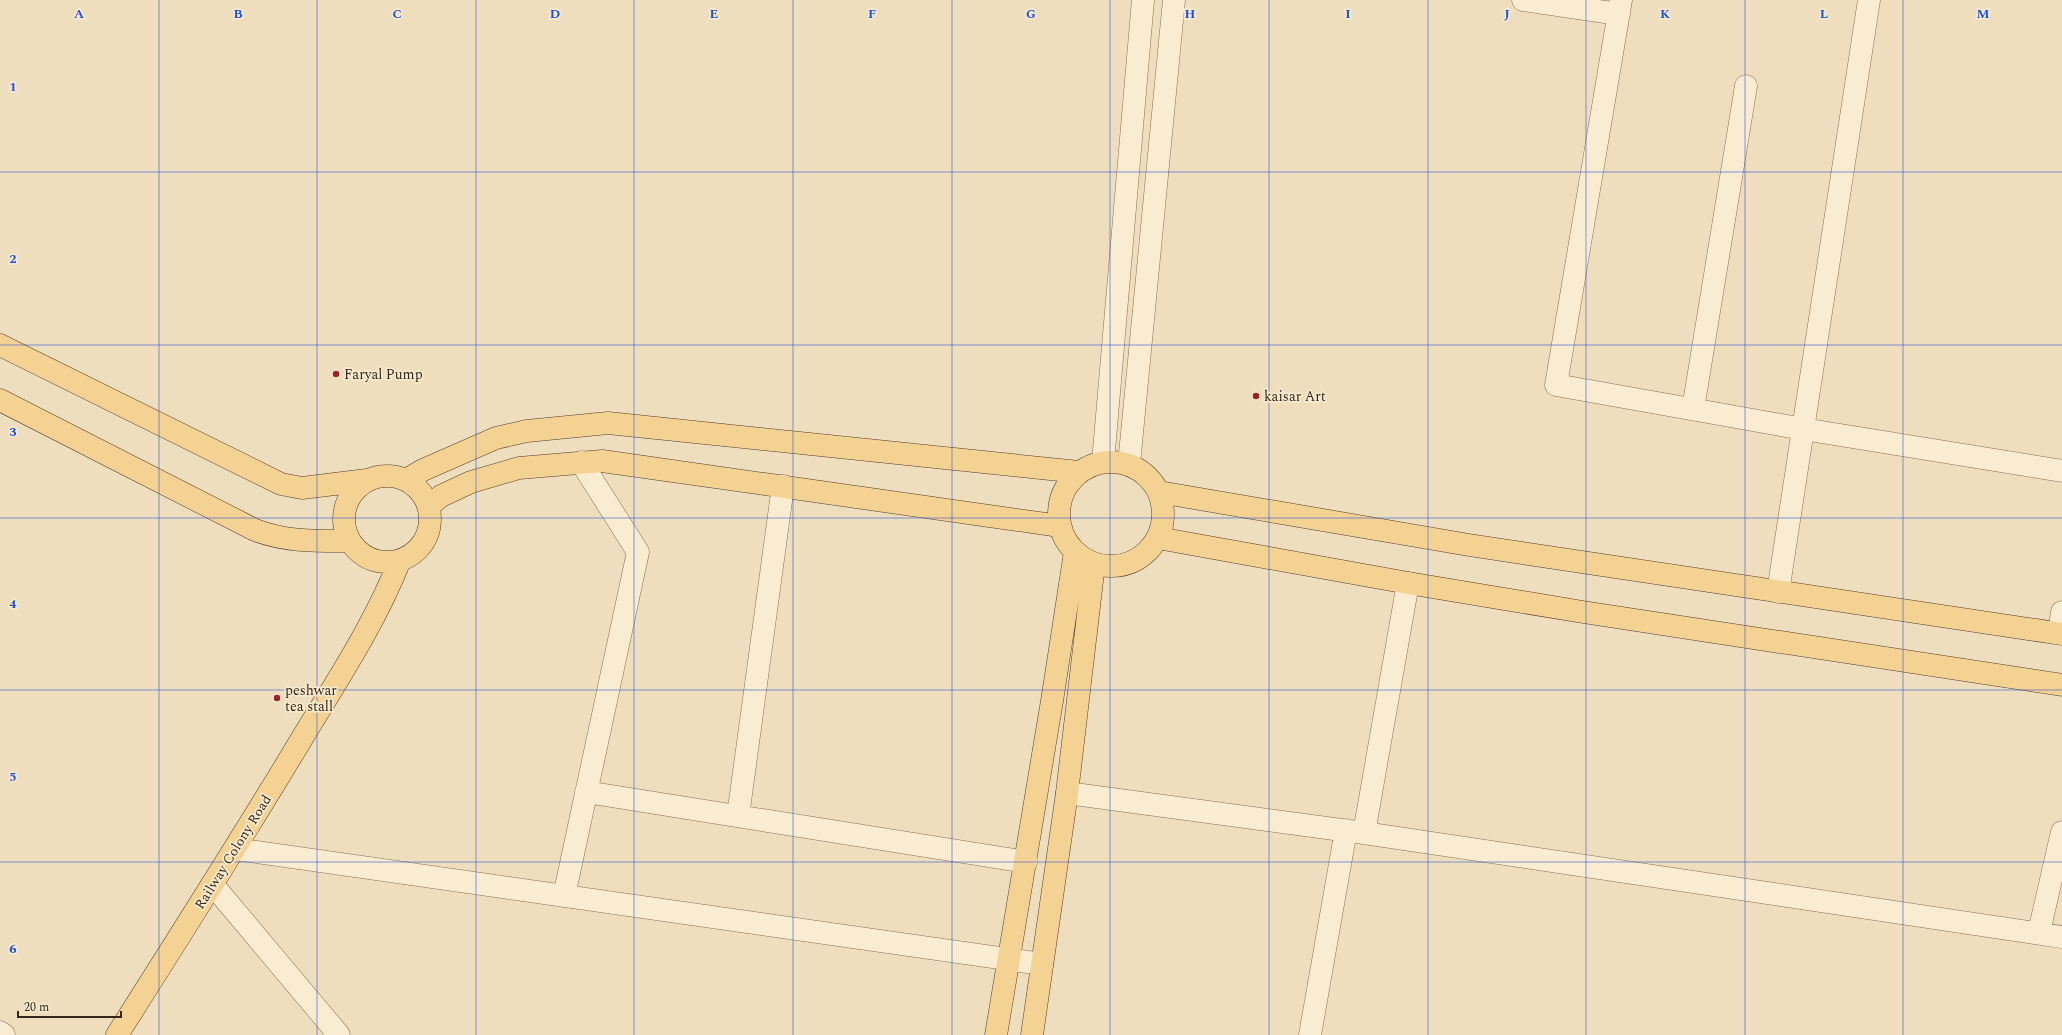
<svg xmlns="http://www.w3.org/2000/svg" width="2062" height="1035" viewBox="0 0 2062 1035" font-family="Spectral,serif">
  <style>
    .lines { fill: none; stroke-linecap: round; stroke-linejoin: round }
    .minor-casing { stroke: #876e56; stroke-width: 23 }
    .major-casing { stroke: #543d2b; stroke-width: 23 }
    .minor { stroke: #faecd0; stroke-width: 22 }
    .major { stroke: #f4d293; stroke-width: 22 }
    .grid { fill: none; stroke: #1d4ed8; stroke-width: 1; stroke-opacity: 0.55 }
    .poi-dot { fill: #982429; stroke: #f6e9cd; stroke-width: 1.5 }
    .labels { text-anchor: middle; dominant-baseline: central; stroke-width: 3.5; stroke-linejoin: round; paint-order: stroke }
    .poi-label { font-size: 14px; fill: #36271b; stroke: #f6e9cd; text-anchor: start }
    .street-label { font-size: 14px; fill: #36271b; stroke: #f6e9cd }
    .grid-label { font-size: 13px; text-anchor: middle; font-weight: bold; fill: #1d4ed8; stroke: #f6e9cd; stroke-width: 3.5; stroke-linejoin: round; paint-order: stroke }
  </style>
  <rect width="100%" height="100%" fill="#efdebd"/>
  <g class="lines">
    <defs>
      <path id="minor" d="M1523,0l96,14
        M1621,0l-65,385 247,44 259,42
        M1693,409l53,-323
        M1103,462l40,-462
        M1129,464l45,-464
        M1778,592l91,-592
        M2059,633l3,-21
        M586,792l440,70
        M1067,793l297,40 698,104
        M738,816l45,-330
        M1364,833l44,-250
        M235,849l807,115
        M213,885l126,150
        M564,896l74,-344 -57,-90
        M2039,932l23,-100
        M0,1032l4,3
        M1310,1035l36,-205"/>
      <path id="major" d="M0,345l281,139 21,4 65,-8
        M0,400l255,130c31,12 62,11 95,11
        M1059 514a52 52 0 1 1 104 0a52 52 0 1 1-104 0Z
        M344 519a43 43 0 1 1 86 0a43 43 0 1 1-86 0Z
        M406,480l17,-10 73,-32 31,-7 81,-8 471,49
        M1159,492l310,53 593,89
        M429,506l12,-10 30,-14 48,-14 83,-7 458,65
        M1158,538l250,45 175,29 479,73
        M117,1035c61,-96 122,-192 181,-290 36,-60 76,-119 102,-185
        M996,1035l56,-334 23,-149
        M1032,1035l35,-242 27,-229"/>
    </defs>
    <use href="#minor" class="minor-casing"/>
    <use href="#major" class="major-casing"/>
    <use href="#minor" class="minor"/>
    <use href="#major" class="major"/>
  </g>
  <path class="grid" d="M159,0v1035M317,0v1035M476,0v1035M634,0v1035M793,0v1035M952,0v1035M1110,0v1035M1269,0v1035M1428,0v1035M1586,0v1035M1745,0v1035M1903,0v1035M0,172h2062M0,345h2062M0,518h2062M0,690h2062M0,862h2062"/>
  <g class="poi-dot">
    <circle cx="336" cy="374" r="4"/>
    <circle cx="1256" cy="396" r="4"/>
    <circle cx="277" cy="698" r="4"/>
  </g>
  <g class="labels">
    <g class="poi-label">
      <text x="344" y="374">Faryal Pump</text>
      <text x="1264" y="396">kaisar Art</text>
      <text x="285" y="690">peshwar<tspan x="285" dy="16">tea stall</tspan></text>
    </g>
    <g class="street-label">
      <text transform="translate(233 852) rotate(-58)">Railway Colony Road</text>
    </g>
  </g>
  <g class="grid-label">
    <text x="79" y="18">A</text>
    <text x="238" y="18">B</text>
    <text x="397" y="18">C</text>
    <text x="555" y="18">D</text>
    <text x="714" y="18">E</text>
    <text x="872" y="18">F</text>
    <text x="1031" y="18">G</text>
    <text x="1190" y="18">H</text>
    <text x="1348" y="18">I</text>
    <text x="1507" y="18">J</text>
    <text x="1665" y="18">K</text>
    <text x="1824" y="18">L</text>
    <text x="1983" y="18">M</text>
    <text x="13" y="91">1</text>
    <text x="13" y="263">2</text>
    <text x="13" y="436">3</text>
    <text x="13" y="608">4</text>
    <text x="13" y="781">5</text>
    <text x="13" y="953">6</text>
  </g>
  <path d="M18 1011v6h103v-6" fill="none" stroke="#36271b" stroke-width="2"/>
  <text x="24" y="1011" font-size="12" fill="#36271b" stroke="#f6e9cd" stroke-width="3" paint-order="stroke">20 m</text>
</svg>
